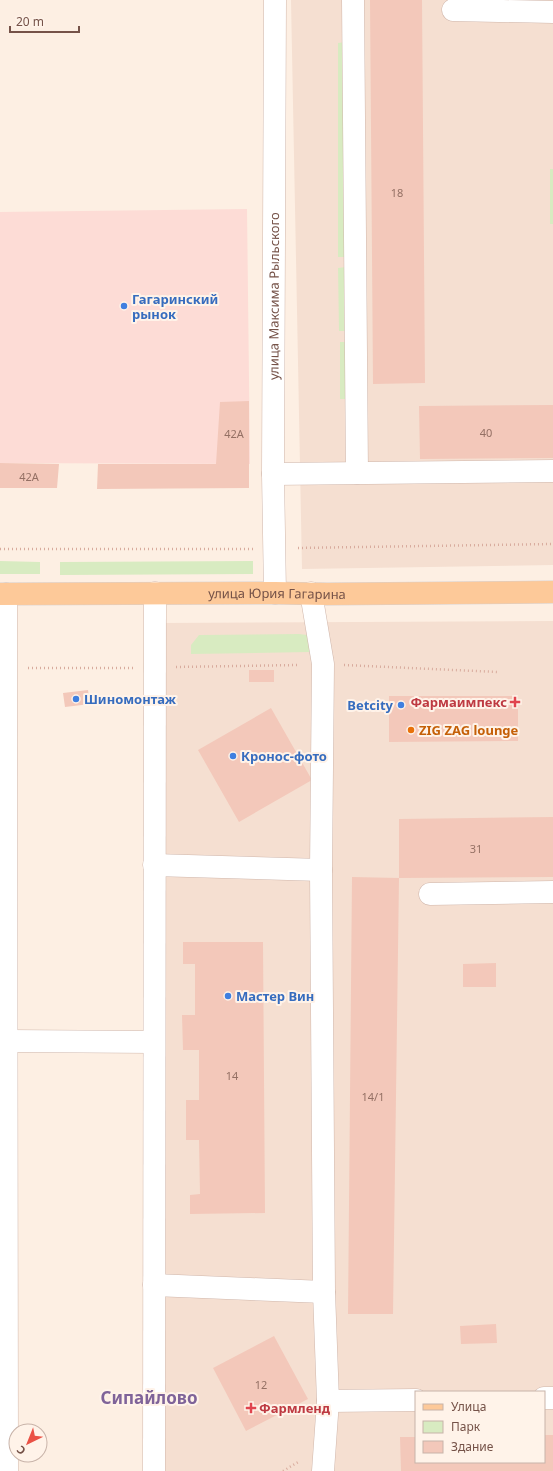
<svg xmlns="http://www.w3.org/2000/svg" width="553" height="1471" viewBox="0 0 553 1471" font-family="'Noto Sans',sans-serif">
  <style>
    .residential { fill: #f5dfd1; fill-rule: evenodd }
    .commercial { fill: #fddcd6 }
    .green { fill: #d8ebc1 }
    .building { fill: #f3c8ba }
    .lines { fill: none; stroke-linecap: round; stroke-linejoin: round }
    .minor-casing { stroke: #d0b7ac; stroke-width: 23 }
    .major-casing { stroke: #d8cfcc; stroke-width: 23 }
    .path { stroke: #d8ab9d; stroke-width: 2.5; stroke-dasharray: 1 3; stroke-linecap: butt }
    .minor { stroke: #fff; stroke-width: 22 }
    .major { stroke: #fdc999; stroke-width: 22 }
    .shop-dot { fill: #3f7fe0; stroke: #fff3e9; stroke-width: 1.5 }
    .health-dot { fill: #e0444e; stroke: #fff3e9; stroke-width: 1.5 }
    .food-dot { fill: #e8710a; stroke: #fff3e9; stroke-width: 1.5 }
    .labels { text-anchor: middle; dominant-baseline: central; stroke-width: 4; stroke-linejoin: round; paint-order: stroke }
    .number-label { font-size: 11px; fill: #947064 }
    .street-label { font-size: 13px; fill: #755248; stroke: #fff3e9 }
    .shop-label { font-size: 13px; font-weight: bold; fill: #366cbe; stroke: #fff3e9; text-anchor: start }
    .health-label { font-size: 13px; font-weight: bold; fill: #be3a42; stroke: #fff3e9; text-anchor: end }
    .food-label { font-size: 13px; font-weight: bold; fill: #c56008; stroke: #fff3e9; text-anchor: start }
    .district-label { font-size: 17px; font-weight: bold; fill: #7f6399; stroke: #fff3e9 }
  </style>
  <rect width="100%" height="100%" fill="#fdefe3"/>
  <path class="residential" d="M291,0h262v565l-251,4z
    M553,621v850h-392l-1,-848zM416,1392h128v70h-128z"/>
  <path class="commercial" d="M247,209l3,255 -250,-1v-251z"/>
  <path class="green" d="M346,42l1,215h-9v-214z
    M550,169h3v55h-3z
    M346,267l1,64h-8l-1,-63z
    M340,342h9v57h-9z
    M0,561l40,1v12h-40z
    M253,561v13l-193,1v-13z
    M299,634l8,1 3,8v9l-119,2v-9l8,-10z"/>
  <path class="building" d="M370,0h52l3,383 -52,1z
    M249,401v87l-152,1 1,-25h118l4,-62z
    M553,405v53l-133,1 -1,-53z
    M0,463l59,1 -2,24h-57z
    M249,670h25v12h-25z
    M88,690l2,14 -25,3 -2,-14z
    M389,696h129v45l-129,1z
    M271,708l41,72 -73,42 -41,-72z
    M553,817v60l-154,1 -6,436h-45l4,-437 47,1v-59z
    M183,942h80l2,271 -75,1v-19l10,-1 -1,-54h-13v-40h13v-50h-16l-1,-35h13v-51h-12z
    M496,963v24h-33v-23z
    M496,1324l1,19 -36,1 -1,-18z
    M274,1336l34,63 -62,32 -33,-63z
    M544,1435h9v36h-152l-1,-34h16v25h128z"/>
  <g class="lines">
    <defs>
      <g id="minor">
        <path d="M353,0l4,473"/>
        <path d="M453,10l100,2"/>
        <path d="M273,474l280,-3"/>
        <path id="s1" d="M275,593l-2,-119 2,-474"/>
        <path d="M311,593l12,71 -2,206 3,422 4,109 -5,70"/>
        <path d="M6,594l1,877"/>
        <path d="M154,865l167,5"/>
        <path d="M430,894l123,-2"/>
        <path d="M7,1041l147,1"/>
        <path d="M154,1285l170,7"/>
        <path d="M544,1398h9"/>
        <path d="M328,1401l88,-1"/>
        <path d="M154,1471l1,-878"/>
      </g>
      <g id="major">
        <path id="s2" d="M0,594l275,-1 52,1 226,-2"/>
      </g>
    </defs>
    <use href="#minor" class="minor-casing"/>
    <use href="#major" class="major-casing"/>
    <path class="path" d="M298,548l255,-4
      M0,549h253
      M344,665l154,7
      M176,667l123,-2
      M28,668h105
      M283,1471l17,-10"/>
    <use href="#minor" class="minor"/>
    <use href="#major" class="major"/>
  </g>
  <g class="shop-dot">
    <circle cx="124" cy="306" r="4"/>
    <circle cx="76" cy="699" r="4"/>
    <circle cx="401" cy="705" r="4"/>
    <circle cx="233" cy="756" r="4"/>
    <circle cx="228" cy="996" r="4"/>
  </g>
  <g class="health-dot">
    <path d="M513 696h4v4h4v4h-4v4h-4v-4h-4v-4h4z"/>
    <path d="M249 1402h4v4h4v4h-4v4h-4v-4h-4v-4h4z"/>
  </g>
  <circle class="food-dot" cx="411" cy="730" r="4"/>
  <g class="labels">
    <g class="number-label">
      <text x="397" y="192">18</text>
      <text x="486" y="432">40</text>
      <text x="234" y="433">42А</text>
      <text x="29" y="476">42А</text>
      <text x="476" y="848">31</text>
      <text x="232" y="1075">14</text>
      <text x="373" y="1096">14/1</text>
      <text x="261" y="1384">12</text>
    </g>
    <g class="street-label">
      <text stroke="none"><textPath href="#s1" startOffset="297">улица Максима Рыльского</textPath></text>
      <text stroke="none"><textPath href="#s2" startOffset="277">улица Юрия Гагарина</textPath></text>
    </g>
    <g class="shop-label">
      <text x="132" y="299">Гагаринский<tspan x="132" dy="15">рынок</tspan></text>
      <text x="84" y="699">Шиномонтаж</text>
      <text x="393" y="705" text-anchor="end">Betcity</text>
      <text x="241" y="756">Кронос-фото</text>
      <text x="236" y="996">Мастер Вин</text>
    </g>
    <g class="health-label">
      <text x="507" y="702">Фармаимпекс</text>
      <text x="259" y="1408" text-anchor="start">Фармленд</text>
    </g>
    <g class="food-label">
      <text x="419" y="730">ZIG ZAG lounge</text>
    </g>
    <g class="district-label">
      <text x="149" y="1397">Сипайлово</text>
    </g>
  </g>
  <rect x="415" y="1391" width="130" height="72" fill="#fff3e9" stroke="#c8b3a9"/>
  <rect x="423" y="1404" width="20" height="6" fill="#fdc999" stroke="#c8b3a9"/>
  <text x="451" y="1411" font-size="12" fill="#755248">Улица</text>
  <rect x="423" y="1421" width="20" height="12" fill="#d8ebc1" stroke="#c8b3a9"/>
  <text x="451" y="1431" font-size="12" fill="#755248">Парк</text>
  <rect x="423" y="1441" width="20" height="12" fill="#f3c8ba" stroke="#c8b3a9"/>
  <text x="451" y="1451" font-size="12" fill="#755248">Здание</text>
  <g transform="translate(28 1443) rotate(223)"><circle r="19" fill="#fff3e9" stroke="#c8b3a9"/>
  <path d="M0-3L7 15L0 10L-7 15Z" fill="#ea5145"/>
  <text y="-6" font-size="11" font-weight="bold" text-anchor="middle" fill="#755248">С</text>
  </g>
  <path d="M10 26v6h69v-6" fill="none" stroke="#755248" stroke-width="2"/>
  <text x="16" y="26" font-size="12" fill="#755248" stroke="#fff3e9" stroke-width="3" paint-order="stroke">20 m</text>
</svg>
